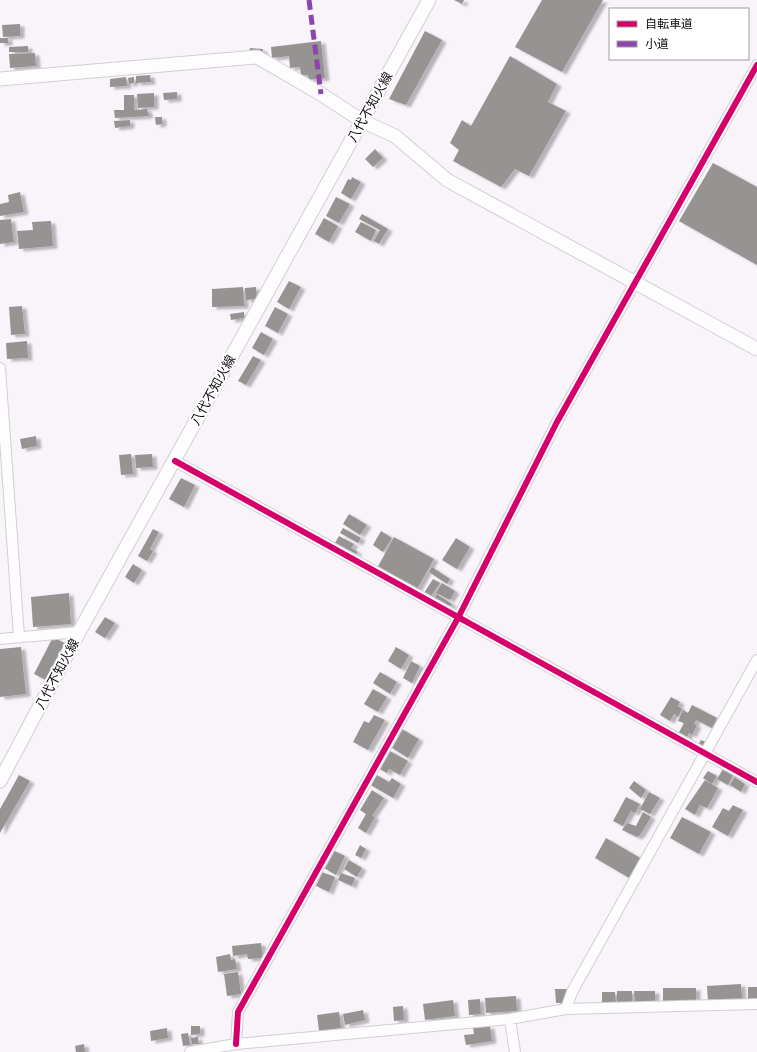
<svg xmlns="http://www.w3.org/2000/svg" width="757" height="1052" viewBox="0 0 757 1052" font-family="'Space Grotesk','Noto Sans JP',sans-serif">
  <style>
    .building { fill: #969493; filter: url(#shadow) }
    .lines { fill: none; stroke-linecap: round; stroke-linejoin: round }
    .minor-casing { stroke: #d3ced5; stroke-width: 12 }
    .major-casing { stroke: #d3ced5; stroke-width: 15 }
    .minor { stroke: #fefdfe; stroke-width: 10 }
    .major { stroke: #fefdfe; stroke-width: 13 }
    .quiet { stroke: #8e44ad; stroke-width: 5; stroke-dasharray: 10 5; stroke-linecap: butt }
    .cycleway-casing { stroke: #fff; stroke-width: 8 }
    .cycleway { stroke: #d6006c; stroke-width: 6 }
    .labels { text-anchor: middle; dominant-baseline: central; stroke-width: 4; stroke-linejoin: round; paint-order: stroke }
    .street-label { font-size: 13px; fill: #100b12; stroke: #fff }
  </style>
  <defs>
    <filter id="shadow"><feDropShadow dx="4.5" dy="2.5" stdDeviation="1" flood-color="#0004"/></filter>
  </defs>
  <rect width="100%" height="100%" fill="#f9f3fa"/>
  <path class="building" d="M454,0h10l-2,4z
    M542,0h61l-41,72 -47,-25z
    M20,24v12l-17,1 -1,-12z
    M425,31l17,9 -36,65 -17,-6z
    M0,38h8v5h-8z
    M321,41l4,37 -16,2 -1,-5 -7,1 -1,-9 -10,1 -1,-12 -17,2 -1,-11z
    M28,46v6h-19v-5z
    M250,48l13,1 -1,7 -13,-1z
    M35,53l1,13 -26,2 -1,-14z
    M510,56l47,28 -9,18 18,9 -37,65 -14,-7 -14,18 -48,-26 6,-11 -9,-7 12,-23 9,6z
    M150,75l1,7 -15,1v-7z
    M126,77l1,9 -17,1v-8z
    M134,77v6l-5,1 -1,-6z
    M177,92v7l-13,1 -1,-7z
    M154,93v14l-16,1 -1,-14z
    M124,95h10v15l13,-1 2,7 -34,2 -1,-8h10z
    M155,117h7v7l-6,1z
    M130,120v6l-15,2 -1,-7z
    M375,149l8,9 -10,9 -8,-8z
    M713,163l44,24v78l-78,-44z
    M352,177l9,5 -10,17 -10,-6 7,-14 3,1z
    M20,192l4,20 -24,4v-12l9,-2 -1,-7z
    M336,197l14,7 -11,19 -13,-7z
    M362,214l26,15 -9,15 -5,-3 6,-11 -21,-11z
    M324,218l14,8 -9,16 -14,-8z
    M11,219l3,23 -14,2v-24z
    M51,221l2,25 -34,3 -2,-18 16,-1 -1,-8z
    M361,222l15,8 -5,11 -16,-9z
    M289,281l12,6 -12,22 -12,-7z
    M243,287l1,19 -32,1v-18z
    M256,287l1,12 -11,1 -1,-12z
    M22,306l3,28 -14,1 -2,-28z
    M275,307l13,7 -10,19 -13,-7z
    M244,312v6l-13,2 -1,-6z
    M261,332l12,7 -9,16 -12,-7z
    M27,341l1,17 -21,1 -1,-16z
    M253,356l8,4 -15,25 -8,-4z
    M36,436l1,10 -15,3 -2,-10z
    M131,454l2,20 -12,1 -2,-20z
    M152,454l1,13 -17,1 -1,-13z
    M181,478l14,7 -11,22 -15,-8z
    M349,514l18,11 -7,10 -17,-11z
    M343,528l18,10 -3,5 -18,-10z
    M153,529l6,3 -9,17 3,2 -6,10 -9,-5z
    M381,531l11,7 -9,14 -10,-7z
    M339,536l15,8 -3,4 7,4 -2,2 -21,-11z
    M394,537l40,22 -18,32 -40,-21z
    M456,538l14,9 -13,22 -15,-9z
    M133,564l9,6 -8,13 -9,-6z
    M432,567l18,12 -3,5 -18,-12z
    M433,579l7,4 -11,16 -5,-6z
    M442,583l13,8 -5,9 -14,-7z
    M69,593l2,31 -38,3 -2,-30z
    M437,594l15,10 -5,7 -15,-9z
    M105,617l10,6 -10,15 -10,-6z
    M53,637l15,8 -20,36 -14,-7z
    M21,647l5,47 -26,3v-48z
    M396,647l13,8 -8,14 -13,-8z
    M411,661l9,5 -8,17 -9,-5z
    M380,672l17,10 -7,12 -17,-11z
    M373,689l14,8 -9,15 -14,-8z
    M671,697l9,5 -2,4 4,3 -4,8 -4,-3 -4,7 -10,-6z
    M692,705l25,13 -5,10 -16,-8 -2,4 3,1 -5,10 -3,-2 -3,6 -8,-5 6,-11 -6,-2 5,-11 5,3z
    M374,715l11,5 -17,30 -15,-8 11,-21 5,2z
    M400,728l19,11 -11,19 -19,-12z
    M701,740l7,3 -4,8 -7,-4z
    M388,750l20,11 -8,14 -11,-6 -2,4 -9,-5z
    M723,769l10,6 -5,10 -11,-6z
    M708,771l9,5 -5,8 -9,-6z
    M375,774l14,8 3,-4 9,6 -8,14 -24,-14z
    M19,775l11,6 -30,52v-24z
    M735,777l10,7 -4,8 -11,-7z
    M705,780l13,8 -11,20 -7,-3 -5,10 -10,-6z
    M634,781l12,9 -5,8 -12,-10z
    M372,790l12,8 -12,18 3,1 -9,16 -8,-5 8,-14 -6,-4z
    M649,792l11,6 -10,16 -10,-5z
    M626,797l14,7 -5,9 -4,-2 -8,15 -10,-5z
    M733,805l10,5 -15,26 -16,-9 11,-19 6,3z
    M643,812l8,5 -11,18 -3,2 -15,-7 5,-7 9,3z
    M682,817l29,15 -12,22 -29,-16z
    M606,838l36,21 -11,20 -36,-21z
    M360,845l6,4 -5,9 -6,-3z
    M333,850l12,6 -9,19 -12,-7z
    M349,860l13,8 -5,9 -13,-8z
    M322,872l13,5 -6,15 -13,-6z
    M341,873l14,5 -3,8 -14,-6z
    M261,943l2,15 -15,1 -1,-5 -14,2 -1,-10z
    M230,954l1,6 4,-1 2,10 -19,3 -2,-15z
    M238,972l3,22 -14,2 -3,-22z
    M741,984l1,15 -34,2 -1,-15z
    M748,987h9v14l-9,1z
    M663,988h33v15h-33z
    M555,989h12v6l-3,8h-8z
    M617,991h15v12l-15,1z
    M634,991h21v12h-20z
    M602,992h13l1,12h-14z
    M516,996l1,15 -31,2 -1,-15z
    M480,999l1,15 -12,1 -1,-15z
    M453,1000l2,16 -30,4 -2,-16z
    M403,1006l1,14 -10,1 -1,-14z
    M363,1010l2,10 -20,5 -2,-11z
    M339,1012l2,16 -22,3 -2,-16z
    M191,1026h9v8l-9,1z
    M490,1026l2,15 -26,4 -2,-10 10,-1 -1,-6z
    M167,1028l1,10 -17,3 -1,-10z
    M188,1033l2,12 -7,1 -2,-12z
    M198,1037v7h-6l-1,-6z
    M84,1044l1,8h-9l-1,-6z"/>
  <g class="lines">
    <defs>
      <path id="minor" d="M0,368l19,269
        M175,461l582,321
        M0,639l79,-7
        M566,1009l6,-17 185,-332
        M510,1019l5,33
        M236,1044l2,-32 220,-394 99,-196 200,-357
        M190,1052l46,-8 274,-25 56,-10 191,-5"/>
      <path id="major" d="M0,79l257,-22 64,37 41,27 33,15 52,44 310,169
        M0,781l79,-149 350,-632"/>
    </defs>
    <use href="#minor" class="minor-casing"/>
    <use href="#major" class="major-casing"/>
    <use href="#minor" class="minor"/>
    <use href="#major" class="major"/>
    <path class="quiet" d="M309,0l12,94"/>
    <defs>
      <path id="cycleway" d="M175,461l582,321
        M236,1044l2,-32 220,-394 99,-196 200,-357"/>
    </defs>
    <use href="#cycleway" class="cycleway-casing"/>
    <use href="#cycleway" class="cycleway"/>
  </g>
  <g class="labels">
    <g class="street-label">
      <text transform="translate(370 107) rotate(-61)">八代不知火線</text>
      <text transform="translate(213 390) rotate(-61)">八代不知火線</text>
      <text transform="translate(57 674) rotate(-62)">八代不知火線</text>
    </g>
  </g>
  <rect x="609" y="8" width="140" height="52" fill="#ffffff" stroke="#9f9da0"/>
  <rect x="617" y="21" width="20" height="6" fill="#d6006c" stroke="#9f9da0"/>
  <text x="645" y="28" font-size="12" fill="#100b12">自転車道</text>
  <rect x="617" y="41" width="20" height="6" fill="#8e44ad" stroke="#9f9da0"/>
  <text x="645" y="48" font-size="12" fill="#100b12">小道</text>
</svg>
